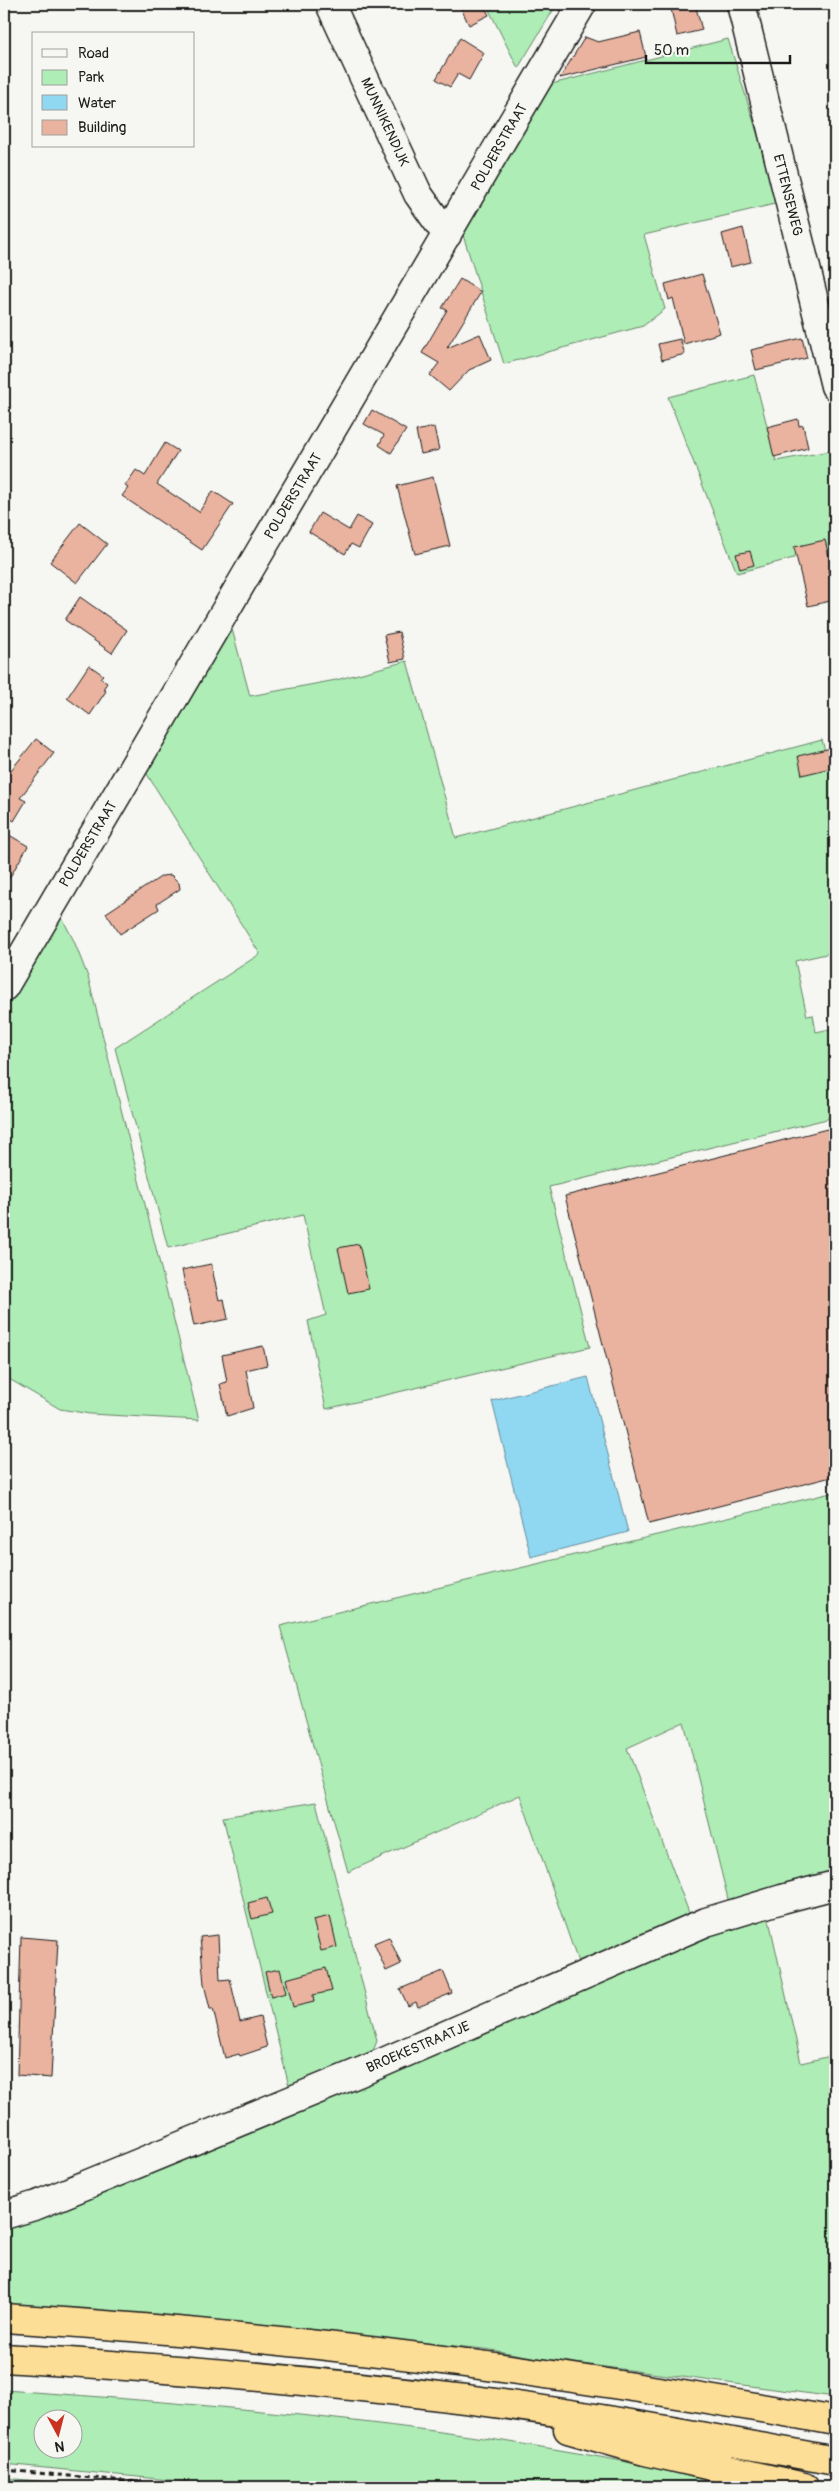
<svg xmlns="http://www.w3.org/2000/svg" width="839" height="2491" viewBox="0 0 839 2491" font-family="Pangolin,sans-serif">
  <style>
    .green { fill: #aeedb5; stroke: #658468; fill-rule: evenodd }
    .water { fill: #90d8f2; stroke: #628d9c }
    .building { fill: #eab39f; stroke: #1c1c1c }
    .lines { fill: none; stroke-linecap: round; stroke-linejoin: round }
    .minor-casing { stroke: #1c1c1c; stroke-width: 31 }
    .highway-casing { stroke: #1c1c1c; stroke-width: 31 }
    .path { stroke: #1c1c1c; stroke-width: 3; stroke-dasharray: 5 4; stroke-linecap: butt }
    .minor { stroke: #f6f6f2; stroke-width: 28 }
    .highway { stroke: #fdde96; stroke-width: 28 }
    .labels { text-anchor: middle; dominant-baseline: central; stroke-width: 5; stroke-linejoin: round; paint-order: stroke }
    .street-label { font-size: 14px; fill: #1c1c1c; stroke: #f6f6f2 }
  </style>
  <rect width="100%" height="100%" fill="#f6f6f2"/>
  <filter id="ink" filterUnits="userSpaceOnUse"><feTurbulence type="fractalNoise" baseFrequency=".02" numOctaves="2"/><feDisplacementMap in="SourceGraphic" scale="10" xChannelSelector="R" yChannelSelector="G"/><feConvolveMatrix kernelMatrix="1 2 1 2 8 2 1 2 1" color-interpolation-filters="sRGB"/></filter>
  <g filter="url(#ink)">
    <path class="green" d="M486,4h71l-39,64z
      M728,39l51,164 -135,32 21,74 -22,17 -139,38 -41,-129 85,-150z
      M754,375l22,86 59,-11v97l-98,26 -69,-176z
      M229,628l3,1 18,67 86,-16 71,-19 49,177 366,-98 13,48v164l-40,9 12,55 6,-1 3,17 19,-4v89l-286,70 41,160 -264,62 -18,-88 18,-6 -23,-100 -135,33 -53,-200 145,-94 -115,-183z
      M61,916l13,25 14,36 111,443 -109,-6 -30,-5 -56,-33v-363z
      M835,1492v383l-106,28 -45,-181 -57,26 64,170 -112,47 -59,-170 -172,77 -68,-246z
      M316,1802l61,239 -4,10 -84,35 -66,-269z
      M767,1911l34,152 34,-8v342l-291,-38 -59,-10 -392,-39 -89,-3v-81z
      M4,2390c207,14 414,33 618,71 37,7 74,18 110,26h-491l-237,-23zM42,2418h30v30h-30z
      M4,2478l103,9h-103z"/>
    <path class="water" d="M588,1377l40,155 -97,25 -39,-156z"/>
    <path class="building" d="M459,4h24l6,11 -20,10z
      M670,4h25l7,26 -25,6z
      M640,32l6,25 -86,21 25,-41 13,5z
      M460,38l24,15 -15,27 -11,-6 -8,13 -14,-8z
      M743,228l8,34 -21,5 -8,-33z
      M702,274l18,59 -36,11 -11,-46 -4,2 -4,-16z
      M460,279l21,13 -34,56 33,-14 11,26 -22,10 -20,21 -19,-16 9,-12 -17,-10 25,-43 -5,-2z
      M802,338l5,20 -51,12 -5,-20z
      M680,339l5,15 -23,6 -4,-16z
      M372,410l34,20 -15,23 -12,-8 5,-10 -20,-11z
      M798,419l1,7 4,-1 5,23 -34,9 -7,-30z
      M434,427l5,23 -18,4 -5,-23z
      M165,443l13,8 -21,33 42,28 14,-21 20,13 -31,46 -80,-54 6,-8 -3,-2 11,-16 9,6z
      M433,477l17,69 -35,8 -18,-68z
      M320,513l29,17 8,-14 15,9 -13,23 -8,-4 -6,10 -36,-22z
      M80,523l27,21 -30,39 -27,-21z
      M825,540l7,29 -4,1 7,30 -27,6 -14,-59z
      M750,551l4,14 -14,4 -4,-15z
      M80,597l47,33 -15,23 -47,-33z
      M399,632l6,27 -15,3 -6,-27z
      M89,665l14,10 -3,3 7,5 -4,6 3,2 -16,24 -23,-17z
      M36,739l18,14 -34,45 6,3 -12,20 -8,-5 -2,3v-40z
      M831,748l4,19 -33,8 -4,-19z
      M4,832l24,14 -24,41z
      M171,875l8,8 1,6 -23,15 2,5 -39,25 -14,-21 56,-37z
      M835,1127v349l-186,48 -84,-328z
      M359,1244l10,45 -21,4 -10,-45z
      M211,1264l8,36 5,-1 4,20 -34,7 -12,-56z
      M263,1346l4,19 -21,5 7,38 -26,8 -7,-32 7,-2 -5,-27z
      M267,1898l5,16 -20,5 -4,-16z
      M330,1916l7,31 -16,4 -8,-31z
      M218,1935l2,45 10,-1 10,43 20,-5 7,30 -27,9 -1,-2 -14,4 -12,-49h-3l-6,-25 -4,-47z
      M21,1937l37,3 -7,138 -34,-3z
      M389,1937l12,27 -15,7 -12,-28z
      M326,1968l6,23 -19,4 1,7 -21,5 -7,-28z
      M280,1969l6,24 -15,4 -6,-25z
      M443,1971l9,22 -34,14 -2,-5 -8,4 -8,-17z"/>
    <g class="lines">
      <defs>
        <path id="minor" d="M330,4l88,190 29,41
          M741,4l94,382
          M4,987l578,-983
          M4,2215l33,-10 333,-137 336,-146 76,-23 53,-14"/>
        <path id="highway" d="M4,2318c281,17 554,53 831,103
          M4,2358c154,9 308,22 461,41 124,16 247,39 370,62
          M568,2429l77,22 159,36"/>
      </defs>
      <use href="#minor" class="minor-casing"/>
      <use href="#highway" class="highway-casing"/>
      <path class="path" d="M4,2470l187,17"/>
      <use href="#minor" class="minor"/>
      <use href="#highway" class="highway"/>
    </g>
  </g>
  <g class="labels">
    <g class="street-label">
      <text transform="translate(385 122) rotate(65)">MUNNIKENDIJK</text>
      <text transform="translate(499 147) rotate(-60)">POLDERSTRAAT</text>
      <text transform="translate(788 195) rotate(76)">ETTENSEWEG</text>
      <text transform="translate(293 496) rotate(-59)">POLDERSTRAAT</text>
      <text transform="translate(88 844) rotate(-59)">POLDERSTRAAT</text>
      <text transform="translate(418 2047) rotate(-23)">BROEKESTRAATJE</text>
    </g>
  </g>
  <rect width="839" height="2491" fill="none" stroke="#f6f6f2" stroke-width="20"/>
  <rect x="10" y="10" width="819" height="2471" fill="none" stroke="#1c1c1c" stroke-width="2" filter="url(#ink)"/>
  <rect x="32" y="32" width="162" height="115" fill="#f6f6f2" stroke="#9f9f9c"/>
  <rect x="42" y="49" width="25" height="8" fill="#f6f6f2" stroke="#9f9f9c"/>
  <text x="78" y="58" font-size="15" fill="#1c1c1c">Road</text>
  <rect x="42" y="70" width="25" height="15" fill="#aeedb5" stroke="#9f9f9c"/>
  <text x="78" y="82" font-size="15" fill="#1c1c1c">Park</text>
  <rect x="42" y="95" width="25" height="15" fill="#90d8f2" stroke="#9f9f9c"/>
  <text x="78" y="108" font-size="15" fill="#1c1c1c">Water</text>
  <rect x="42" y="120" width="25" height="15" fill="#eab39f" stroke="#9f9f9c"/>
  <text x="78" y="132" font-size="15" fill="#1c1c1c">Building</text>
  <g transform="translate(58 2434) rotate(173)"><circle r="24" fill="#f6f6f2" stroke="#9f9f9c"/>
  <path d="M0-4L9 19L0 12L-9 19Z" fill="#c8321e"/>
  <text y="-8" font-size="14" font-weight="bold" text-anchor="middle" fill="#1c1c1c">N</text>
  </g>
  <path d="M646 55v8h144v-8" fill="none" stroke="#1c1c1c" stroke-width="2.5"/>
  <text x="654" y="55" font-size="15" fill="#1c1c1c" stroke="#f6f6f2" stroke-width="4" paint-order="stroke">50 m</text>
</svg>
